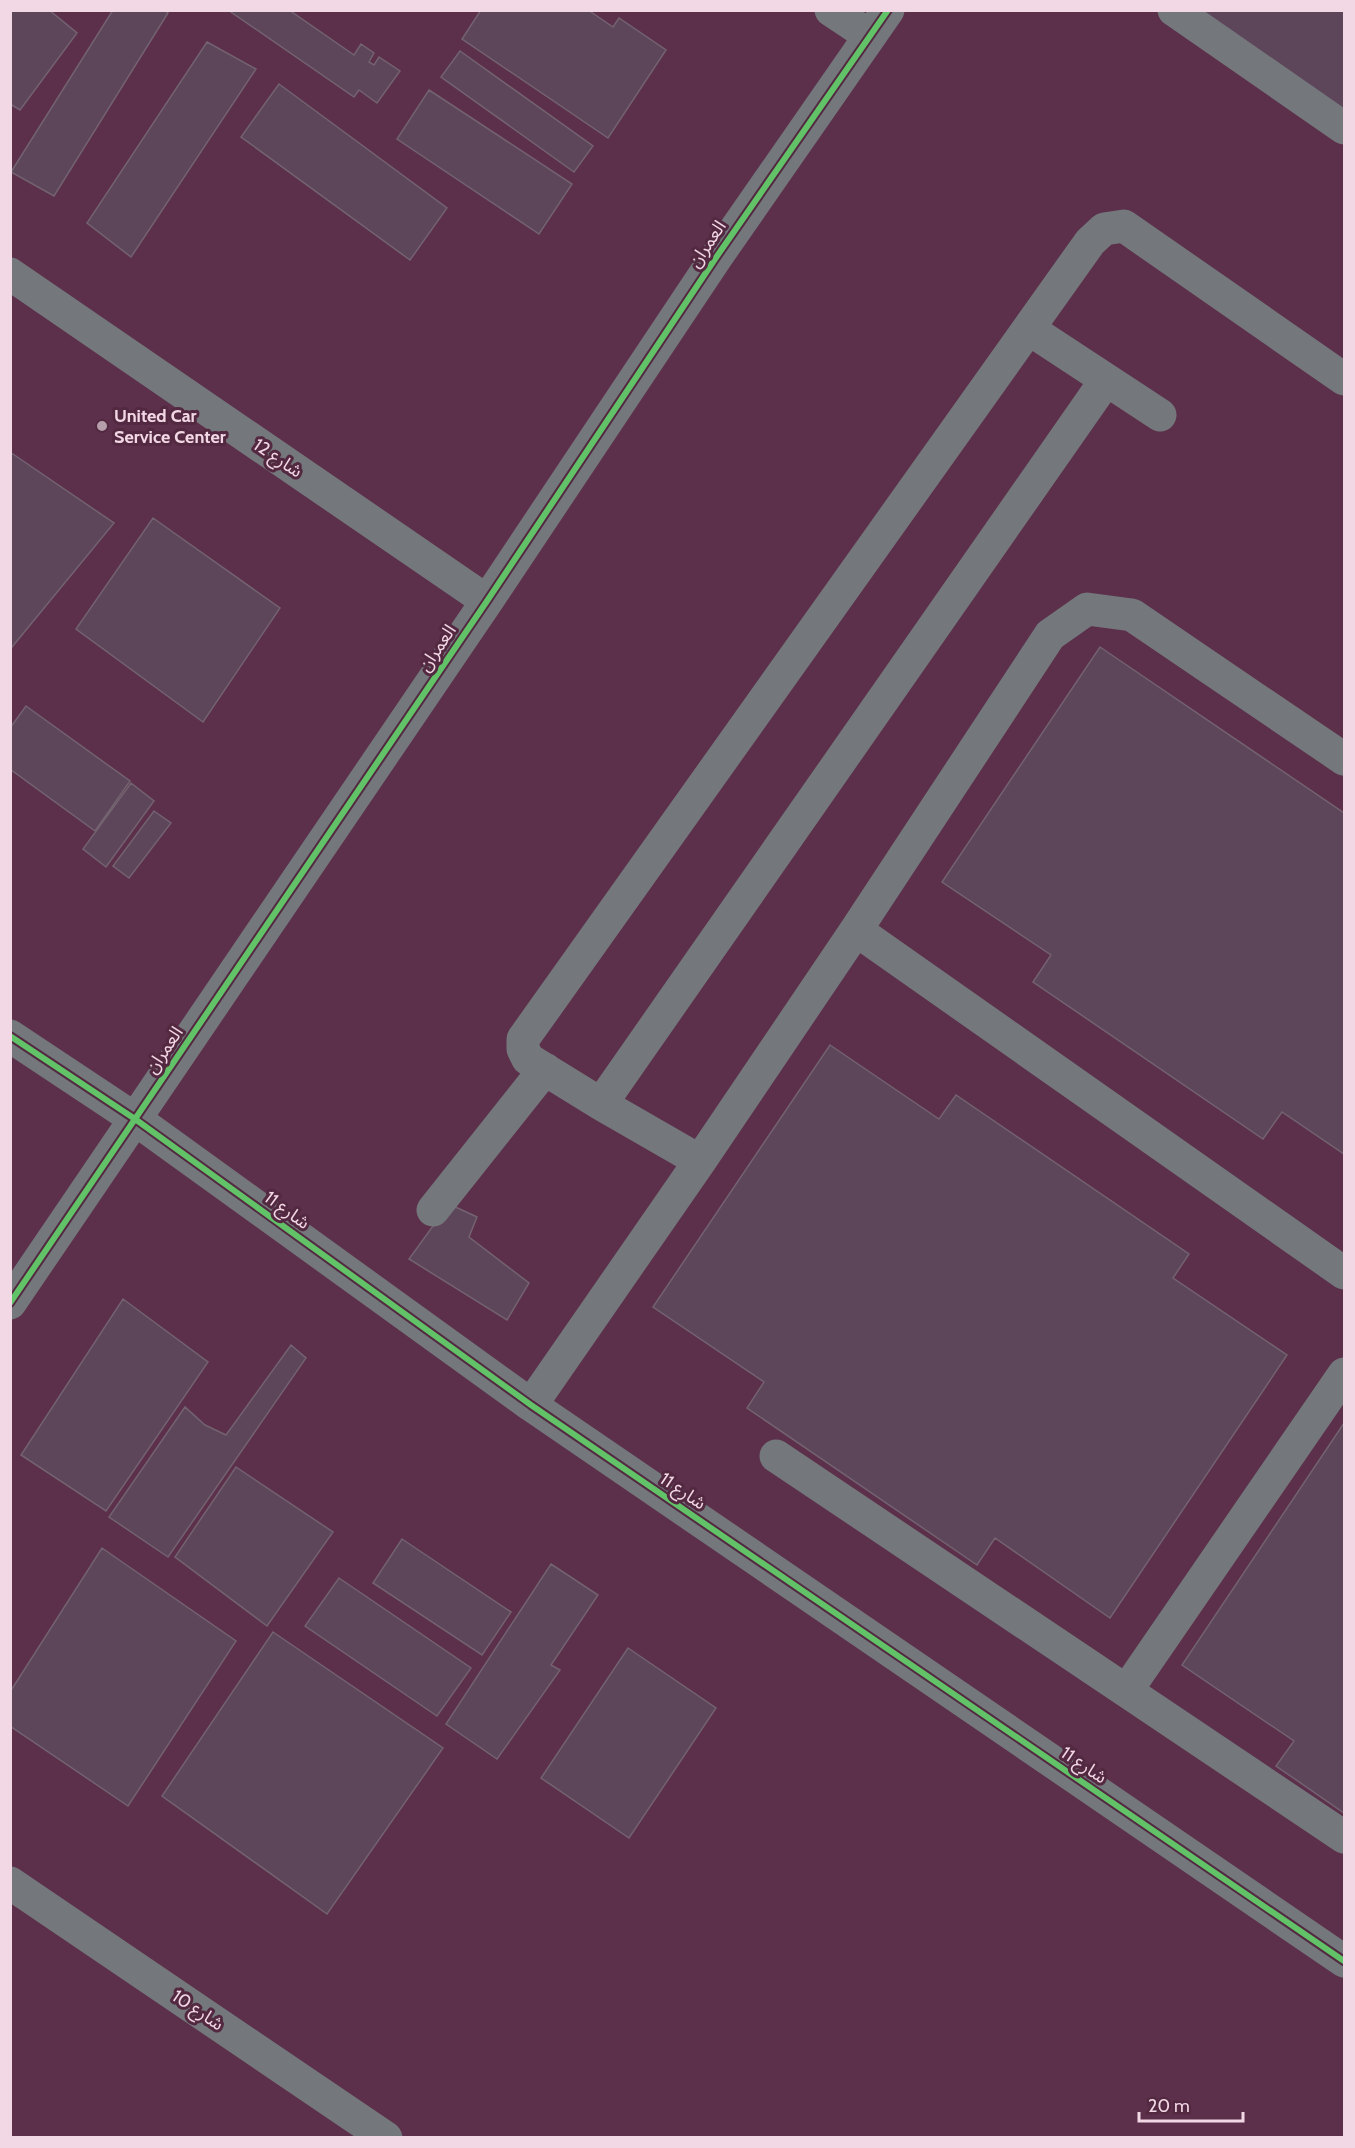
<svg xmlns="http://www.w3.org/2000/svg" width="1355" height="2148" viewBox="0 0 1355 2148" font-family="Cabin,'Noto Sans Arabic',sans-serif">
  <style>
    .built { fill: #5c304a }
    .building { fill: #5d465a; stroke: #73626f; stroke-width: 1.5 }
    .lines { fill: none; stroke-linecap: round; stroke-linejoin: round }
    .minor { stroke: #74777c; stroke-width: 33 }
    .cycleway-casing { stroke: #532941; stroke-width: 10 }
    .cycleway { stroke: #61c268; stroke-width: 6 }
    .poi-dot { fill: #b79eab; stroke: #532941; stroke-width: 2 }
    .labels { text-anchor: middle; dominant-baseline: central; stroke-width: 6; stroke-linejoin: round; paint-order: stroke }
    .street-label { font-size: 18px; fill: #f2d7e5; stroke: #532941 }
    .poi-label { font-size: 18px; font-weight: bold; fill: #f2d7e5; stroke: #532941; text-anchor: start }
  </style>
  <rect width="100%" height="100%" fill="#493340"/>
  <path class="built" d="M11,11h1333v2126h-1333z"/>
  <path class="building" d="M10,10h39l28,23 -57,77 -10,-6z
    M113,10h51l4,3 -114,183 -43,-24z
    M228,10h61l65,45 7,-11 13,9 -5,9 5,3 5,-8 21,14 -23,32 -18,-13 -5,7z
    M481,10h107l25,17 6,-9 47,32 -58,88 -146,-99z
    M1200,10h144v100z
    M207,42l49,27 -125,188 -44,-34z
    M460,51l133,95 -19,26 -133,-95z
    M279,84l168,124 -37,52 -169,-123z
    M429,90l143,94 -33,50 -142,-95z
    M10,452l104,71 -102,124 -2,-1z
    M153,518l127,90 -77,114 -127,-93z
    M1100,647l244,166v341l-62,-42 -19,27 -230,-157 18,-27 -109,-73z
    M26,706l104,75 -35,50 -85,-62v-41z
    M131,783l23,18 -48,66 -23,-18z
    M154,811l17,12 -42,55 -16,-12z
    M830,1045l109,74 17,-24 233,159 -16,24 114,77 -177,263 -115,-80 -18,27 -230,-157 17,-26 -111,-75z
    M449,1204l28,13 -8,20 60,46 -22,37 -98,-61z
    M123,1299l85,63 -102,149 -85,-56z
    M291,1345l15,13 -138,199 -59,-40 76,-110 20,18 21,10z
    M1344,1423v390l-68,-47 18,-25 -112,-76z
    M236,1467l97,65 -66,94 -92,-69z
    M402,1539l109,73 -29,43 -109,-72z
    M102,1548l134,93 -108,165 -118,-80v-34z
    M551,1564l47,31 -47,70 9,5 -63,89 -51,-35z
    M339,1578l132,90 -34,48 -132,-90z
    M273,1632l170,116 -116,166 -165,-118z
    M628,1648l88,60 -87,130 -88,-60z"/>
  <g class="lines">
    <path class="minor" d="M831,10l39,26
      M1174,10l170,118
      M10,274l477,327
      M1029,329l131,86
      M856,930l488,343
      M10,1036l125,83 396,286 813,556
      M601,1104l505,-724
      M700,1161l-99,-57 -73,-45 -5,-10v-10l567,-797 14,-13 20,-3 220,153
      M433,1210l112,-141
      M10,1303l477,-702 228,-342 173,-249
      M531,1405l169,-244 156,-231 194,-295 37,-26 45,6 212,144
      M776,1456l568,381
      M1127,1690l217,-316
      M10,1883l376,255"/>
    <defs>
      <path id="cycleway" d="M10,1036l125,83 396,286 813,556
        M10,1303l477,-702 228,-342 173,-249"/>
    </defs>
    <use href="#cycleway" class="cycleway-casing"/>
    <use href="#cycleway" class="cycleway"/>
  </g>
  <circle class="poi-dot" cx="102" cy="426" r="6"/>
  <g class="labels">
    <g class="street-label">
      <text transform="translate(707 244) rotate(-56)">العمران</text>
      <text transform="translate(278 458) rotate(34)">شارع 12</text>
      <text transform="translate(437 648) rotate(-56)">العمران</text>
      <text transform="translate(164 1050) rotate(-56)">العمران</text>
      <text transform="translate(287 1210) rotate(36)">شارع 11</text>
      <text transform="translate(683 1491) rotate(34)">شارع 11</text>
      <text transform="translate(1084 1765) rotate(34)">شارع 11</text>
      <text transform="translate(198 2010) rotate(34)">شارع 10</text>
    </g>
    <g class="poi-label">
      <text x="114" y="416">United Car<tspan x="114" dy="21">Service Center</tspan></text>
    </g>
  </g>
  <rect width="1355" height="2148" fill="none" stroke="#f2d7e5" stroke-width="24"/>
  <path d="M1139 2112v9h104v-9" fill="none" stroke="#f2d7e5" stroke-width="3"/>
  <text x="1148" y="2112" font-size="18" fill="#f2d7e5" stroke="#532941" stroke-width="4.5" paint-order="stroke">20 m</text>
</svg>
